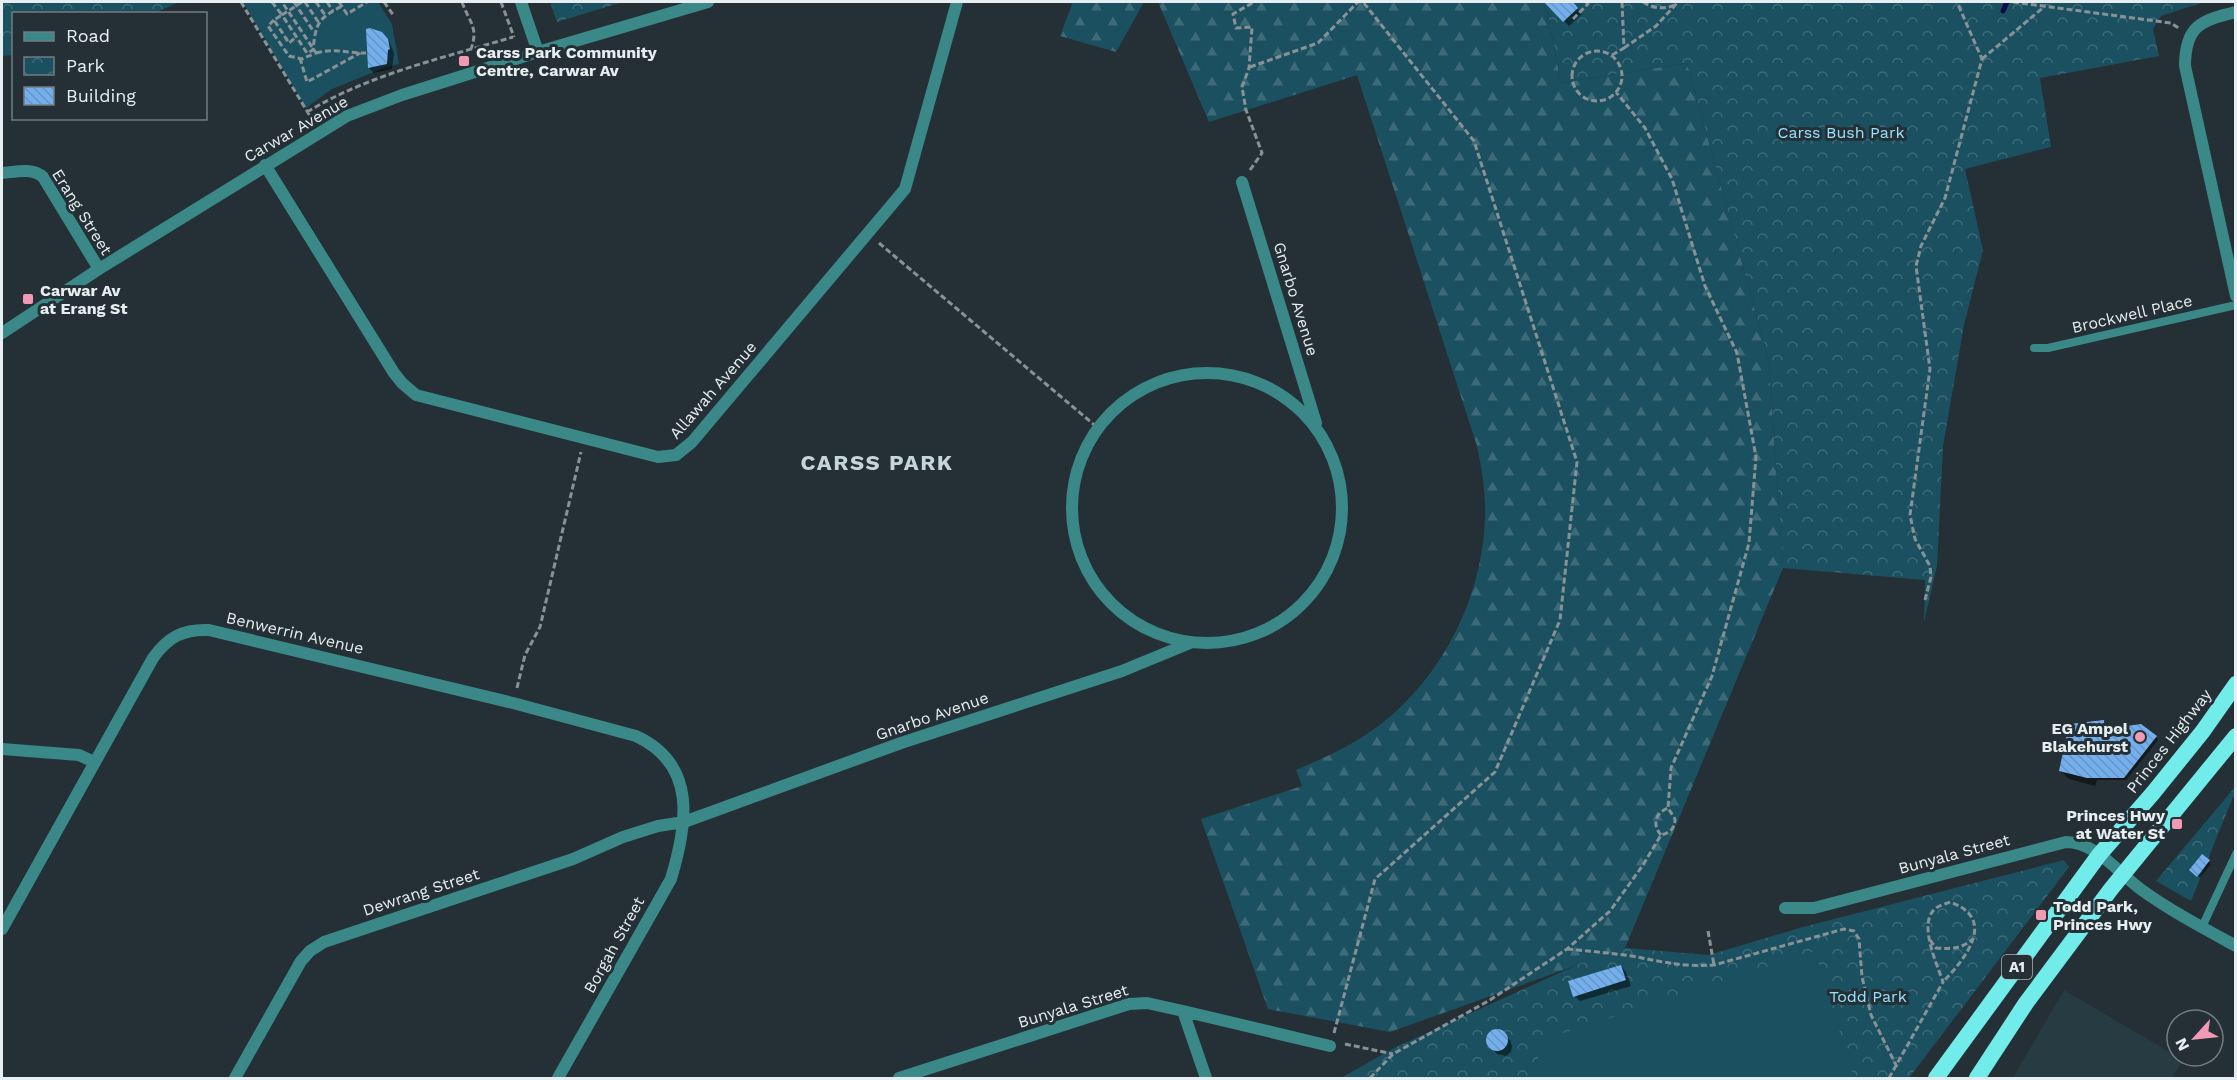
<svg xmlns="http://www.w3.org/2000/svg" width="2237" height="1080" viewBox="0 0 2237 1080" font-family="'Work Sans',sans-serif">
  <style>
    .built { fill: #273b42 }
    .forest { fill: url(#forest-firs) }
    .park { fill: url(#park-crowns) }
    .garden { fill: #1b5060 }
    .shadow { fill: #0007 }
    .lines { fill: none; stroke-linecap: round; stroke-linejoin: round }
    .stream { stroke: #110948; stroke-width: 5 }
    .building { fill: url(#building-back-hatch) }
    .path { stroke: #889296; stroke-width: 3; stroke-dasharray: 6 3; stroke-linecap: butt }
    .service { stroke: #3b8888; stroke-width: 8 }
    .minor { stroke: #3b8888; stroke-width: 12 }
    .trunk { stroke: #72eceb; stroke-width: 16 }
    .poi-dot { fill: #f09ab5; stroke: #243035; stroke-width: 2 }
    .labels { text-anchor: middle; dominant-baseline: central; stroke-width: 6; stroke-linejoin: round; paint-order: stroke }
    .shield { fill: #243035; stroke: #acb5b9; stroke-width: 1.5 }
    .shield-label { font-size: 15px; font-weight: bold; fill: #e7eef1 }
    .poi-label { font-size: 16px; font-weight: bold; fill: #e7eef1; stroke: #243035; text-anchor: start }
    .street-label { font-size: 16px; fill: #e7eef1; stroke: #243035 }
    .park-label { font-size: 16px; fill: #96e1fc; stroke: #243035 }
    .district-label { font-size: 22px; font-weight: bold; letter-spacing: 1.5px; fill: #c5d5db; stroke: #243035 }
  </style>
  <defs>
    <pattern id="forest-firs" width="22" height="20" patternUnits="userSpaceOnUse" patternTransform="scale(1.5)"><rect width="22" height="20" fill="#1b5060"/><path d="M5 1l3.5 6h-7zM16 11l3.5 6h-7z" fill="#3c6a77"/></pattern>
    <pattern id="park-crowns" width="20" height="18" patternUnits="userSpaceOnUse" patternTransform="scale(1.5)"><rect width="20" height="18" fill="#1b5060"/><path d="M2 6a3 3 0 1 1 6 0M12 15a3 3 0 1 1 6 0" fill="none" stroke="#3c6a77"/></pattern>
    <pattern id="building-back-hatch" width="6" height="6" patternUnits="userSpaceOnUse" patternTransform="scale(1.5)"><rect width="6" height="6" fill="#73afec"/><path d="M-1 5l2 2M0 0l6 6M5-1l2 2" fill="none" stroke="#6895c3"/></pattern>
  </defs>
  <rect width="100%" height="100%" fill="#243035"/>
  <path class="built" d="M2064,990l119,70 -11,18h-159z"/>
  <path class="forest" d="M1073,2h71l-28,50 -56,-16z
    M1158,2h381l8,8 14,73 126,-20 82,298 14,207 -158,380 -235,84 -122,-23 -67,-190 101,-33 -6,-16c30,-13 59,-26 85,-46 62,-48 101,-127 104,-205 1,-25 -3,-49 -8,-73l-120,-371 -148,47z"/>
  <path class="park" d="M2,2h177l-24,11 -141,1 -1,41 -11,1z
    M550,2h73l-66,20z
    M1539,2h665l-43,14 -8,13 6,27 -119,22 11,69 -86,22 18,81 -19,75 -21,121 -6,120 -13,56 1,-42 -142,-12 -14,-207 -82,-298 -126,20 -14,-73z
    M2235,787v10h-2l-42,104 -35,-20z
    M2064,860l5,7 -160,211h-568l53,-30 185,-84 46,-16 84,7 94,-28z"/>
  <path class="garden" d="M243,2h135l14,22 7,40 -13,3 -54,22 -26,19z
    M1815,951l39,127h-309l-12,-35z"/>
  <path class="shadow" d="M1546,2h25l11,12 -13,12z
    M388,39l6,14 -2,16 -18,4 -5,-5z
    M2104,721l8,8 44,8 2,3 -32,40h-29l-2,6 -26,-7 -9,-9z
    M2202,856l9,8 -11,14 -9,-8z
    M1621,966l5,6 5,14 -51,15 -5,-5z
    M1498,1031l12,9 2,6 -1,6 -5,4 -9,-2 -9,-12 2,-8z"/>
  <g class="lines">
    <path class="stream" d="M2003,11l4,-9"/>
  </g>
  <path class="building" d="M1544,2h29l5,6 -15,14z
    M370,28l12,4 6,7 2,10 -2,1 -1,14 -19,4 -2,-39z
    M2104,720l1,9 36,-5 16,12 -33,42h-37l-28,-7 10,-47z
    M2202,854l8,6 -13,17 -8,-7z
    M1621,965l5,15 -53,17 -5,-16z
    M1486 1040a11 11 0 1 1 22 0a11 11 0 1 1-22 0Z"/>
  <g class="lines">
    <path class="path" d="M241,2l72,119
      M272,2l10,13 -8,5 15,23 7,-6
      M294,2l20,30
      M302,2l-20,13 25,38 6,-3c3,-28 5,-31 29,-44
      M305,2l14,21
      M316,2l9,13
      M327,2l6,9
      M339,2l8,12 20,-12
      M384,2l10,14
      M462,2c7,20 17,25 9,47
      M501,2l13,35
      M1643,2c9,6 21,8 32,3
      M2013,2l158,21 9,6
      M1573,19l15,-15 -2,-2
      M274,20l-6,6 21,30 13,3 14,-6 -34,-51
      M1624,48l32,-22 22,-24
      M1572 76a25 25 0 1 1 50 0a25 25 0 1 1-50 0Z
      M316,53c20,-5 30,0 50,0
      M1612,55l12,-7 -2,-46
      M300,58l7,24 53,-29
      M1982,59l63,-53
      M1250,67l68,-24 40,-41
      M307,112c63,-38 136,-54 206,-75
      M1250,170l12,-17 -16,-43 -4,-23 7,-19 3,-41 -16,1 -3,-14 21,-12
      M879,243l219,185
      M1925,600l6,-23 -1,-11 -15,-27 -5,-24 20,-146 -14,-103 5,-20 24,-48 37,-139 -25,-57
      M517,688l8,-33 15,-28 41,-175
      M1661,835c-9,-10 -6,-22 7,-27
      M1708,931l6,34
      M1930,940l6,8c16,1 25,1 37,-9
      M1567,949c22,2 43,4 65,7 31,6 50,11 82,9l130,-36 10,2 5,8 3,38 9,38 26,52
      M1334,1033l41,-154 120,-107 65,-152 17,-158 -103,-321 -111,-139
      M1345,1044l48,10
      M1370,1078l23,-24 97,-54 77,-51 43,-38 33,-46 18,-30c9,-2 14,-7 14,-16l-7,-11 3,-40 41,-92 37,-133 7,-86 -19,-104 -32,-67 -33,-107 -27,-51 -29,-36
      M1889,1078l54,-96c-6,-18 -26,-60 -7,-74 4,-3 10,-4 14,-6 48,17 15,57 -7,80"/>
    <path class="service" d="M2034,348h14l188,-43
      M2202,927l34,-73"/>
    <path class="minor" d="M521,2l17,50
      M2236,12c-36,8 -51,15 -51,54l51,230
      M265,165l129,208 8,10 14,12 242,62 18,-2 16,-13 213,-253 52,-187
      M2,173c13,-1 30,-6 41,4l56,92
      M1242,182l74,241
      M2,333l97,-64 248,-153 55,-21 136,-43 170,-50
      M1072 508a135 135 0 1 1 270 0a135 135 0 1 1-270 0Z
      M2,749l77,6 15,7
      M1785,908h29l252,-66c29,0 51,29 73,46 30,22 64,40 97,58
      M2,929l151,-271c15,-21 30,-29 56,-28l304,73 123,33c62,29 51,88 35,143l-113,199
      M1183,1011l23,67
      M235,1078l66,-117 9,-10 14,-9 249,-83 50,-22 35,-11 26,-4 217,-79 221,-72 68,-28
      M899,1078l230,-74 18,-1 36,8 147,35"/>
    <path class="trunk" d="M1936,1078l163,-223 54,-62 50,-62 33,-47
      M1977,1078l49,-75 85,-114 125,-153"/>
  </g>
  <g class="poi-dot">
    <rect x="458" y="55" width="12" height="12" rx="3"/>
    <rect x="22" y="293" width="12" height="12" rx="3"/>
    <circle cx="2140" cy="737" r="6"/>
    <rect x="2171" y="818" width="12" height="12" rx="3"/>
    <rect x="2035" y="909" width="12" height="12" rx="3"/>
  </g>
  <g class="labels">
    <rect class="shield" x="2002" y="955" width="30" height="24" rx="4.5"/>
    <g class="shield-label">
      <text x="2017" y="967">A1</text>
    </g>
    <g class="poi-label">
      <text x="476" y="52">Carss Park Community<tspan x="476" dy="18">Centre, Carwar Av</tspan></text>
      <text x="40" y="290">Carwar Av<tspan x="40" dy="18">at Erang St</tspan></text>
      <text x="2128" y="728" text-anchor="end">EG Ampol<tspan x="2128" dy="18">Blakehurst</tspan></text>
      <text x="2165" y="815" text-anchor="end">Princes Hwy<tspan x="2165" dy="18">at Water St</tspan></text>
      <text x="2053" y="906">Todd Park,<tspan x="2053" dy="18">Princes Hwy</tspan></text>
    </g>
    <g class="street-label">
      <text transform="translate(296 129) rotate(-30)">Carwar Avenue</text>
      <text transform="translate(82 212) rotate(58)">Erang Street</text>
      <text transform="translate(1296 299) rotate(73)">Gnarbo Avenue</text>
      <text transform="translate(2132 314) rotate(-13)">Brockwell Place</text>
      <text transform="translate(713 390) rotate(-49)">Allawah Avenue</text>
      <text transform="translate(295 633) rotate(13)">Benwerrin Avenue</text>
      <text transform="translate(932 716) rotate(-19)">Gnarbo Avenue</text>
      <text transform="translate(2169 741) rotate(-52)">Princes Highway</text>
      <text transform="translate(1954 854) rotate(-15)">Bunyala Street</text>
      <text transform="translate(421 892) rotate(-18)">Dewrang Street</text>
      <text transform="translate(614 945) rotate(-61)">Borgah Street</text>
      <text transform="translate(1073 1006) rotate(-17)">Bunyala Street</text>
    </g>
    <g class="park-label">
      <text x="1841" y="132">Carss Bush Park</text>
      <text x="1868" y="996">Todd Park</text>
    </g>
    <g class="district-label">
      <text x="877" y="462">CARSS PARK</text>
    </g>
  </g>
  <rect width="2237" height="1080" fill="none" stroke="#e7eef1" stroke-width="6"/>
  <rect x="12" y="12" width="195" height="108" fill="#243035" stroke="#727c80" stroke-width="1.5"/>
  <rect x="24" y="32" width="30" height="9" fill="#3b8888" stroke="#727c80" stroke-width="1.5"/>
  <text x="66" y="42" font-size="18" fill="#e7eef1">Road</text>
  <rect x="24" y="57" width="30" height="18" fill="url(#park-crowns)" stroke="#727c80" stroke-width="1.5"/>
  <text x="66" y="72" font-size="18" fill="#e7eef1">Park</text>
  <rect x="24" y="87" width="30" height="18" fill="url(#building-back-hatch)" stroke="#727c80" stroke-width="1.5"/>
  <text x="66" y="102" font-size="18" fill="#e7eef1">Building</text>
  <g transform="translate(2195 1038) rotate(243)"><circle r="28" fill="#243035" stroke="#727c80" stroke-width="1.5"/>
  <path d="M0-4.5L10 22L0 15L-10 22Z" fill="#f09ab5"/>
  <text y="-9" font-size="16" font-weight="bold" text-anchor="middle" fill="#e7eef1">N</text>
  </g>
</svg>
